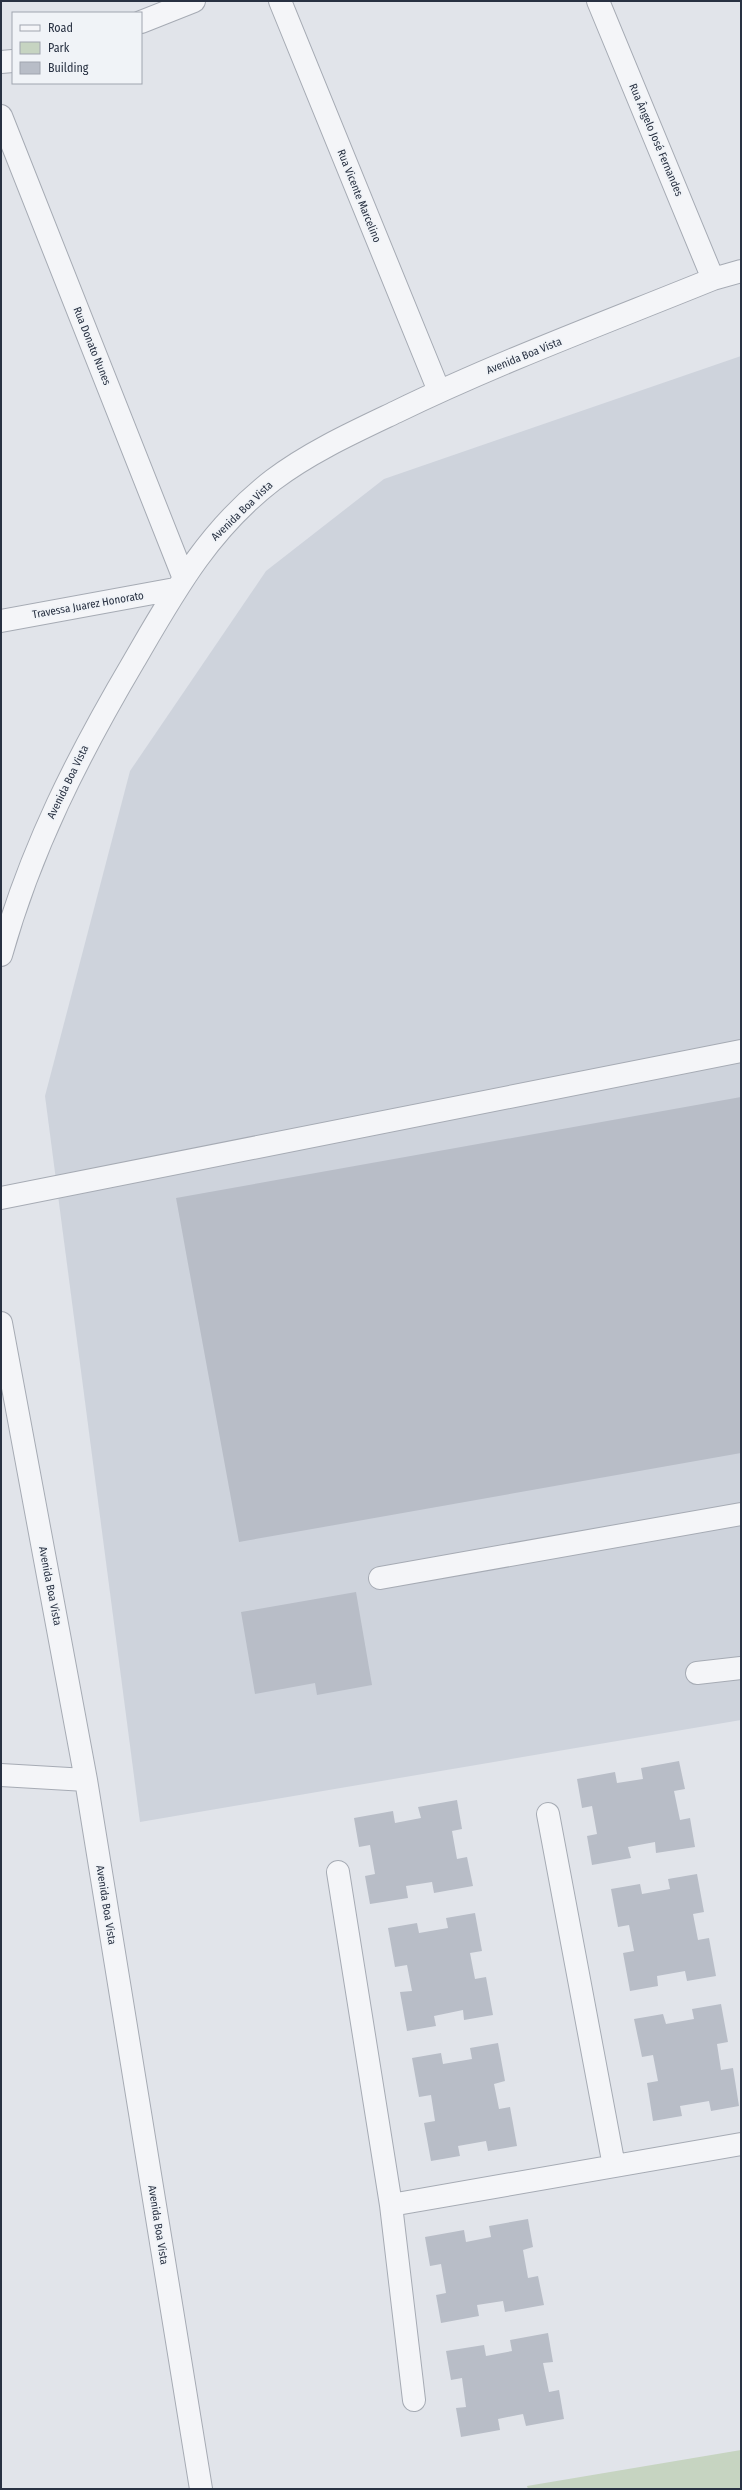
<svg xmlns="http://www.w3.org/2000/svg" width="742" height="2490" viewBox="0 0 742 2490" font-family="'Fira Sans Condensed',sans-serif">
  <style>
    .built { fill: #ced3dc }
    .green { fill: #c6d4c1 }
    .building { fill: #b8bdc7 }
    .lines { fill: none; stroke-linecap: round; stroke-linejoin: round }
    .minor-casing { stroke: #a6abb4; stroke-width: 24 }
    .minor { stroke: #f4f5f8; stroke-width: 22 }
    .labels { text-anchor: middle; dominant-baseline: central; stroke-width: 3.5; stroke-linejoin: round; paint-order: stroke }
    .street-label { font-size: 11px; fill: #283142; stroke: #f0f3f7 }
  </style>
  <rect width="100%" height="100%" fill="#e1e4ea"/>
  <path class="built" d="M741,356v1364l-601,102 -95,-726 85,-325 136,-200 118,-92z"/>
  <path class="green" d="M741,2450v39h-213l-1,-3z"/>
  <path class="building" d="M741,1097v356l-502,89 -63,-344z
    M356,1592l16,93 -55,10 -2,-12 -60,11 -14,-82z
    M679,1761l6,28 -11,2 6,29 10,-2 5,29 -39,6 -1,-11 -27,5 3,11 -39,7 -5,-29 10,-2 -5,-28 -10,2 -5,-29 38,-7 2,11 26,-4 -2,-11z
    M457,1800l5,29 -10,2 5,28 10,-2 6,29 -39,7 -2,-11 -26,4 2,12 -38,6 -5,-28 10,-2 -5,-29 -11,2 -5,-29 39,-7 2,12 26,-5 -3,-11z
    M697,1874l7,38 -11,2 5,26 11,-2 7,38 -29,5 -2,-10 -28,5 1,10 -28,5 -7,-38 11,-2 -5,-26 -11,2 -7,-38 29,-5 2,10 28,-5 -2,-10z
    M475,1913l7,38 -12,2 5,26 11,-2 7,38 -29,5 -1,-10 -29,6 2,10 -29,5 -7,-39 12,-1 -5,-26 -12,2 -7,-39 29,-5 2,10 29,-5 -2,-10z
    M721,2004l7,38 -11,2 4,26 12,-2 6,38 -28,5 -2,-10 -29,5 2,10 -29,5 -6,-38 11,-2 -5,-26 -11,2 -8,-38 29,-5 3,10 28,-5 -2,-10z
    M498,2043l7,38 -11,3 5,25 11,-2 7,39 -29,5 -2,-10 -28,5 2,10 -29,5 -7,-38 11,-2 -4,-26 -12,2 -7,-39 29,-5 2,11 29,-5 -2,-11z
    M528,2219l5,28 -10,3 5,28 10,-2 6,29 -39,7 -2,-11 -26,4 2,11 -38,7 -5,-28 10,-2 -5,-29 -11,2 -5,-29 39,-7 2,12 25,-5 -2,-11z
    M548,2333l5,29 -10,1 6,29 10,-2 5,29 -38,7 -3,-12 -25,5 2,11 -39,7 -5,-29 10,-1 -4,-29 -11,2 -5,-29 38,-6 2,11 26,-5 -2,-11z"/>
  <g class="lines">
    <defs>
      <path id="minor" d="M280,1l159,390
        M598,1l115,278
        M141,22l53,-21
        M1,62l12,-1
        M1,116l182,460
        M1,621l174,-32
        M1,955c30,-107 77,-199 133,-294 40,-69 74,-131 139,-181 37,-28 81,-48 123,-68 103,-50 211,-90 317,-133l28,-8
        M1,1198l740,-147
        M1,1323l85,457 115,709
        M380,1578l361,-64
        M697,1673l44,-5
        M1,1775l85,5
        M548,1814l66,352
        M338,1872l53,333 23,195
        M391,2205l350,-61"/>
    </defs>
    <use href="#minor" class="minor-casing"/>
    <use href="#minor" class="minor"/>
  </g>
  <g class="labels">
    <g class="street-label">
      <text transform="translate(656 140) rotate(67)">Rua Ângelo José Fernandes</text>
      <text transform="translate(359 196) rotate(68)">Rua Vicente Marcelino</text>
      <text transform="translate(92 346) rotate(68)">Rua Donato Nunes</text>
      <text transform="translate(524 356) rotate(-22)">Avenida Boa Vista</text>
      <text transform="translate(242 511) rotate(-44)">Avenida Boa Vista</text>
      <text transform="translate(88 605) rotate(-10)">Travessa Juarez Honorato</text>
      <text transform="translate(68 782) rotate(-64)">Avenida Boa Vista</text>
      <text transform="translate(50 1586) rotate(79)">Avenida Boa Vista</text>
      <text transform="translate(106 1905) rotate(81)">Avenida Boa Vista</text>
      <text transform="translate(158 2225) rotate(81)">Avenida Boa Vista</text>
    </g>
  </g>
  <rect width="742" height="2490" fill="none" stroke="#283142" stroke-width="4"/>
  <rect x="12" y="12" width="130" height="72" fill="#f0f3f7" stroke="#a0a5af"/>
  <rect x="20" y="25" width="20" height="6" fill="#f4f5f8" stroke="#a0a5af"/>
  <text x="48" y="32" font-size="12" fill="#283142">Road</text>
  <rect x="20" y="42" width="20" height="12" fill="#c6d4c1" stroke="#a0a5af"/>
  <text x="48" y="52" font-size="12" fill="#283142">Park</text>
  <rect x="20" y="62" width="20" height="12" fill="#b8bdc7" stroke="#a0a5af"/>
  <text x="48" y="72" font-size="12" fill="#283142">Building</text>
</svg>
